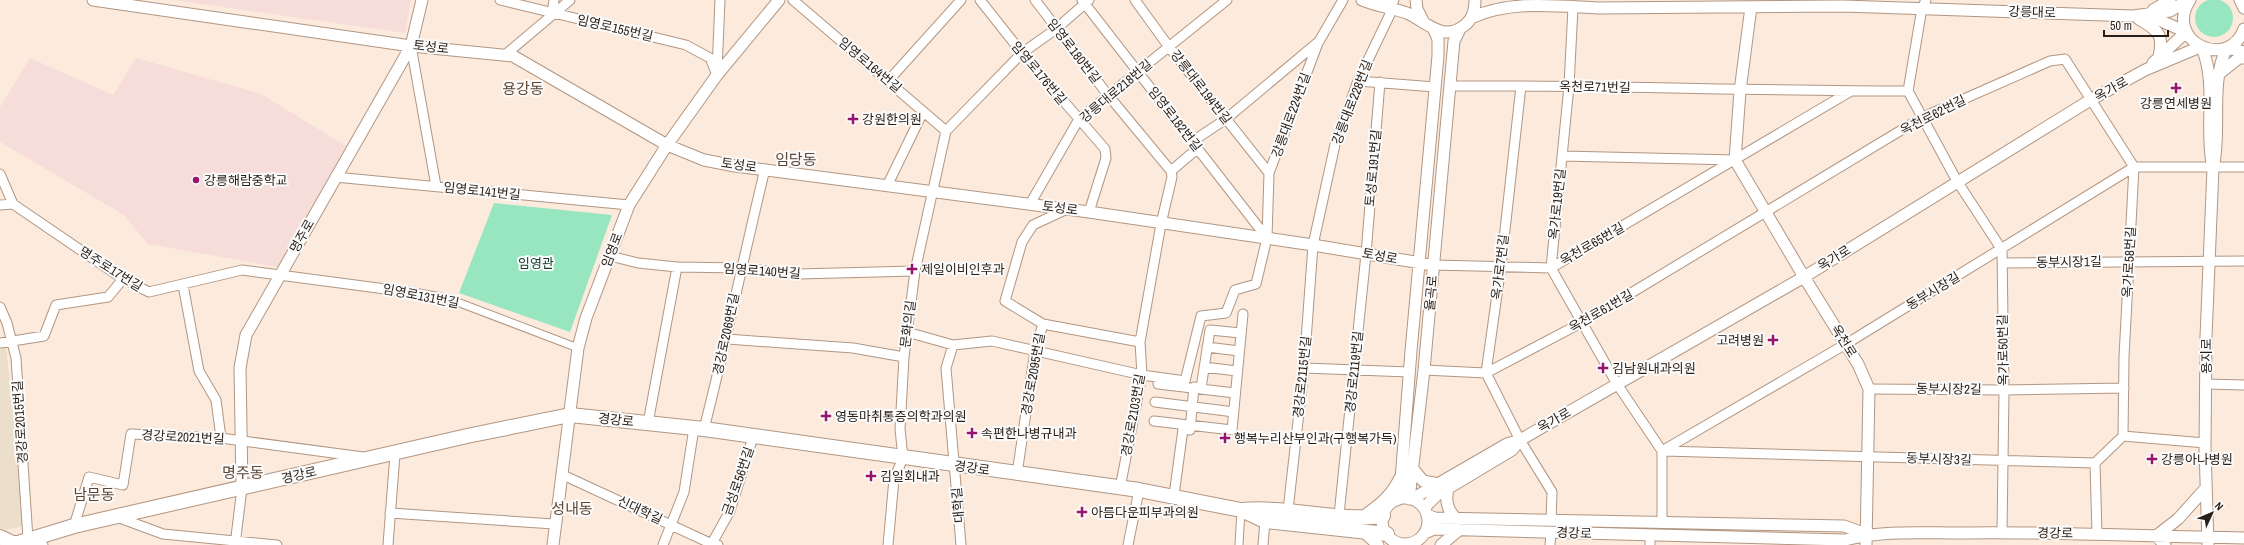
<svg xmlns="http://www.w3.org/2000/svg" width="2244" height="545" viewBox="0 0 2244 545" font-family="'Archivo Narrow','Noto Sans KR',sans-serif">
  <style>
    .education { fill: #f7ddda }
    .medical { fill: #ebdeca }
    .green { fill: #97e6c0 }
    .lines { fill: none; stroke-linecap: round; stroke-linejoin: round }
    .pedestrian-casing { stroke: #b29681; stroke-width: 9 }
    .minor-casing { stroke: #b29681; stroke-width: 11 }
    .tertiary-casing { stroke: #b29681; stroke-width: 13 }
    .primary-casing { stroke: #b29681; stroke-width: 16 }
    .pedestrian { stroke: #fff; stroke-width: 7 }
    .minor { stroke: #fff; stroke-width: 9 }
    .tertiary { stroke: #fff; stroke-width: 11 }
    .primary { stroke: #fff; stroke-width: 14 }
    .poi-dot { fill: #95146d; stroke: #fbfbfb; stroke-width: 1.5 }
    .labels { text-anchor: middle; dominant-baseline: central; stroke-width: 4; stroke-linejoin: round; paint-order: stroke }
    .street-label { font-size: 13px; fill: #291e16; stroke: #fbfbfb }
    .poi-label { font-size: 13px; fill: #291e16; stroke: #fbfbfb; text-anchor: start }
    .park-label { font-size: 13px; fill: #133a29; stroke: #fbfbfb }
    .quarter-label { font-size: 15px; fill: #5f4633; stroke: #fbfbfb }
  </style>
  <rect width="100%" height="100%" fill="#fceadc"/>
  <path class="education" d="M173,0h238l-6,33z
    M30,58l83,37 23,-37 125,36 85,52 -68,121 -130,-23 -24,-29 -124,-73v-35z"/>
  <path class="medical" d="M6,347l19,178 -19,5 -6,-2v-180z"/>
  <path class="green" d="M2195 18a19 19 0 1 1 38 0a19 19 0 1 1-38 0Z
    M494,203l118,12 -42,117 -111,-39z"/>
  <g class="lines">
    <defs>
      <path id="pedestrian" d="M452,300l126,48
        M1239,545l2,-35"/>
      <path id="minor" d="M500,0l186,45 24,13 7,17
        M793,0l153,131
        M980,0l42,53 83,96 1,9 -17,54
        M1035,0l73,95 63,76 1,6 -11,47 -21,118 2,33 -22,113
        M1082,0l185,238
        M1135,0l34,47 100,126
        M1926,0l-4,8 -14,83 49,90 45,69 2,140 -2,142
        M1573,7l-4,79 -18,182 66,116 45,67v72
        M552,13l2,-13
        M411,46l25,140
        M505,55l65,-55
        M717,71l3,-71
        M889,80l72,-80
        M1358,81l77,6
        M1451,86c152,-1 305,5 457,5
        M1521,86l-20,180 -15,107 34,67 32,52 -1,29
        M1193,141l33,-22 91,-76
        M1562,156l173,4
        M1171,171l27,-23
        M0,174l13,30
        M335,177l294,28
        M887,186l36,-74
        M1030,204l49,-85 148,-119
        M0,205l13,-1 110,75 26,13 93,-22 166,22 44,8
        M610,256l28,7 39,4 64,1 57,6 117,-3
        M2003,263l241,-2
        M1433,265l118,3 300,-177
        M183,285l16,86 17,29 5,38
        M0,307l7,16 9,35 12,181 15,6
        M1043,324l-38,-23 17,-59 11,-17 32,-15
        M907,332l46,13 39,-4 150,34 43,6 16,-65 25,-3 9,-23 21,-6 11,-46 2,-65 49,-130 25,-43
        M727,339l126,9 51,9
        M0,343l44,-7 12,-31 52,-8 15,-18
        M953,345l-7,23 15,177
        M1207,347l32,4
        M1204,367l33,4
        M1304,368l105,4
        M1424,370l62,3 97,-51 340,-205 127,-56 15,-2 69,108 -10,190 -1,79
        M1158,384l77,9
        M2206,384l38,1
        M1869,389l135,1 120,-2
        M1155,402l79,10
        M1154,421l78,9 11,-116
        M648,423l29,-156
        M704,429c22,-86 40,-174 61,-260
        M1662,451l184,-107 288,-177h110
        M1664,451l431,12 28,-27 82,7
        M2095,463l2,71
        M1017,474l18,-123 8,-27 97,18
        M563,475l149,69 6,1
        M1174,495l9,-66 7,1 4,-43 7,1 9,-58 31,3
        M1288,510l16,-142 9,-123 23,-105 22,-59 34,-71
        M390,513l164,11
        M1339,515l27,-261 14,-172
        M117,517l46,17 114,11
        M74,526l15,-49 34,8 8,-51 90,4 142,19
        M1650,535v10
        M235,545l7,-57
        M388,545l7,-91
        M663,545l21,-53 10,-64
        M711,545l19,-34 23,-74
        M888,545l6,-66 9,-21 -3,-29 4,-72 11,-86 31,-140 76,-78 34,-24 33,-29
        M1128,545l11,-55
        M1263,545l2,-24
        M1550,545l1,-12"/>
      <path id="tertiary" d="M93,0l318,46 102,10 154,89 37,15 31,6 354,46 224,33 120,20
        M1362,0c14,6 31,8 45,13 20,9 36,30 58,12 8,-6 10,-16 10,-25
        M1416,0l1,9 7,14
        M2190,0c-27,41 38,72 54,29
        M2240,0l4,8
        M1374,4l19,-4
        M1751,7l-11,84 -5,69 69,117 54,87 11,25 -3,156
        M2153,10l17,-10
        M1471,18c38,-18 85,-12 127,-10l245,-2 290,10 37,-5 18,-11
        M2146,18l13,2 27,12 -33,31
        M2139,19c19,12 25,14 20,38
        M2202,48c15,35 3,78 10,115
        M2220,73l19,-15h5
        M1413,469l10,12 16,3
        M242,488l-2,-120 6,-33 165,-289 11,-46
        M1448,489c-3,12 -1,22 9,30
        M1382 521a23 23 0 1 1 46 0a23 23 0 1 1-46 0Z
        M1409,499l15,-129 30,-329 6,-12
        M1412,499l95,-55 13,-4 284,-163 288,-178 53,-29 55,-23
        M1397,500l3,-7 11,-142 27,-295v-17l-4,-9
        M1424,508l13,-13 75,-45 7,-9
        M1427,515l8,3 409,8 22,8
        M1363,531l15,14
        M1425,533l9,-4 411,11c37,-10 76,-7 114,-7 95,-2 190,4 285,5
        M553,545l25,-197 8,-30 43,-113 38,-60 50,-70 62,-75
        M1441,545l18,-15
        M2165,545l-9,-9 22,-17 27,-30
        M2208,545l-3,-97 1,-111 7,-169c9,-38 -4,-86 14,-120l17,4"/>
      <path id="primary" d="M1242,510c47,-4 96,12 141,6
        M1365,517c16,-11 28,-21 36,-38
        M0,537l15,7 59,-18 393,-90 103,-21 134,14 435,61 102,20 24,11 122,13"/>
    </defs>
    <use href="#pedestrian" class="pedestrian-casing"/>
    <use href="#minor" class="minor-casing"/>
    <use href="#tertiary" class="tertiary-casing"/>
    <use href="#primary" class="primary-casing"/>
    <use href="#pedestrian" class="pedestrian"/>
    <use href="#minor" class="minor"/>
    <use href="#tertiary" class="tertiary"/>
    <use href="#primary" class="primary"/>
  </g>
  <g class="poi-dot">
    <path d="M2174 82h4v4h4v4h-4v4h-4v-4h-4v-4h4z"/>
    <path d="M851 113h4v4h4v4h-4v4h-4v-4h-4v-4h4z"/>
    <circle cx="196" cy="180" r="4"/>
    <path d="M910 263h4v4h4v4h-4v4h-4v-4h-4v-4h4z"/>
    <path d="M1771 334h4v4h4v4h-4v4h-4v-4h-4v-4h4z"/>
    <path d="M1601 362h4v4h4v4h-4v4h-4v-4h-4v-4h4z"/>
    <path d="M824 410h4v4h4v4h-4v4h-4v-4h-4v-4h4z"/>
    <path d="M970 427h4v4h4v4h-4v4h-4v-4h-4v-4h4z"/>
    <path d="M1223 432h4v4h4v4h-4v4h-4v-4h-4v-4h4z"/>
    <path d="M2150 453h4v4h4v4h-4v4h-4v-4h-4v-4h4z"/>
    <path d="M869 470h4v4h4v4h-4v4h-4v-4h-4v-4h4z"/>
    <path d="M1080 506h4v4h4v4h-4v4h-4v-4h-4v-4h4z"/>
  </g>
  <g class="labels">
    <g class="street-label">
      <text transform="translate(2032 12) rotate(2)">강릉대로</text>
      <text transform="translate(615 28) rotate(13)">임영로155번길</text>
      <text transform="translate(431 47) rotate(6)">토성로</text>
      <text transform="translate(1074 51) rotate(52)">임영로180번길</text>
      <text transform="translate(870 65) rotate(40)">임영로164번길</text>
      <text transform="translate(1039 73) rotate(50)">임영로176번길</text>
      <text transform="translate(1201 87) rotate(52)">강릉대로194번길</text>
      <text transform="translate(1595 87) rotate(1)">옥천로71번길</text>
      <text transform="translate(2111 89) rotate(-29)">옥가로</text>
      <text transform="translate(1116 91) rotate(-40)">강릉대로218번길</text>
      <text transform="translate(1352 102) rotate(-69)">강릉대로228번길</text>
      <text transform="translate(1291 115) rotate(-70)">강릉대로224번길</text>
      <text transform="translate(1933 115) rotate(-27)">옥천로62번길</text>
      <text transform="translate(1175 119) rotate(52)">임영로182번길</text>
      <text transform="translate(739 165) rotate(8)">토성로</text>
      <text transform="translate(1373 168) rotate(-85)">토성로191번길</text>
      <text transform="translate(482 191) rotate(6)">임영로141번길</text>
      <text transform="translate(1557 204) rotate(-84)">옥가로19번길</text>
      <text transform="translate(1060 208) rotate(7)">토성로</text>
      <text transform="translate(302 236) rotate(-61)">명주로</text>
      <text transform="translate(1592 244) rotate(-30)">옥천로65번길</text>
      <text transform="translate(612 250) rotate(-69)">임영로</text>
      <text transform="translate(1380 256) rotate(10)">토성로</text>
      <text transform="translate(1834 258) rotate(-32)">옥가로</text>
      <text transform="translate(2069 262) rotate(-1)">동부시장1길</text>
      <text transform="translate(2129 262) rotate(-87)">옥가로58번길</text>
      <text transform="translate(1500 267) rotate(-83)">옥가로7번길</text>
      <text transform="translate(111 269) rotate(32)">명주로17번길</text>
      <text transform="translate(762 271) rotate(4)">임영로140번길</text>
      <text transform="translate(1933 291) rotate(-31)">동부시장길</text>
      <text transform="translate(1431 293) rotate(-85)">율곡로</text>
      <text transform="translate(421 296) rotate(11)">임영로131번길</text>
      <text transform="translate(1601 311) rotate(-30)">옥천로61번길</text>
      <text transform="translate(908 324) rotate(-83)">문화의길</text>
      <text transform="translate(726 334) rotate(-78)">경강로2069번길</text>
      <text transform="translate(1844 341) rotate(58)">옥천로</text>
      <text transform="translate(2003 350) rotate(-91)">옥가로50번길</text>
      <text transform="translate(2206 356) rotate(-90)">용지로</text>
      <text transform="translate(1354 372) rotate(-84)">경강로2119번길</text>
      <text transform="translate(1033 374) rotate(-80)">경강로2095번길</text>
      <text transform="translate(1302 377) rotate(-84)">경강로2115번길</text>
      <text transform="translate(1949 389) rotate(1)">동부시장2길</text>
      <text transform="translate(1133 415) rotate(-80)">경강로2103번길</text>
      <text transform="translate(616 420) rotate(6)">경강로</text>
      <text transform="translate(1554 420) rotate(-30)">옥가로</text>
      <text transform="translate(20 422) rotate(-94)">경강로2015번길</text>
      <text transform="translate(183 437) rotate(3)">경강로2021번길</text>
      <text transform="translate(1939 459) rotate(2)">동부시장3길</text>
      <text transform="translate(972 468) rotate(8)">경강로</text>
      <text transform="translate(299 475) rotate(-13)">경강로</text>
      <text transform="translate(738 481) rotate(-71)">금성로56번길</text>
      <text transform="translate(958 505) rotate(-95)">대학길</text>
      <text transform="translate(640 510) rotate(25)">신대학길</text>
      <text transform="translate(1574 533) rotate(2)">경강로</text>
      <text transform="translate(2055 533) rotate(1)">경강로</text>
    </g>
    <g class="poi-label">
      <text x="2176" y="103" text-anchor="middle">강릉연세병원</text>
      <text x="862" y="119">강원한의원</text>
      <text x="204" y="180">강릉해람중학교</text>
      <text x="921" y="269">제일이비인후과</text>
      <text x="1764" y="340" text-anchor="end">고려병원</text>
      <text x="1612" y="368">김남원내과의원</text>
      <text x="835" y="416">영동마취통증의학과의원</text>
      <text x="981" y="433">속편한나병규내과</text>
      <text x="1234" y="438">행복누리산부인과(구행복가득)</text>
      <text x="2161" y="459">강릉아나병원</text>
      <text x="880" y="476">김일회내과</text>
      <text x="1091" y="512">아름다운피부과의원</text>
    </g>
    <g class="park-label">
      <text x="536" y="263">임영관</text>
    </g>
    <g class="quarter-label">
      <text x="523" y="88">용강동</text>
      <text x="796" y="159">임당동</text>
      <text x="243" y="472">명주동</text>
      <text x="94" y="494">남문동</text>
      <text x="572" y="508">성내동</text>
    </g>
  </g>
  <g transform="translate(2212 513) rotate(46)" stroke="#fbfbfb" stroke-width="3" paint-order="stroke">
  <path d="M0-3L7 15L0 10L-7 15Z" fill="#291e16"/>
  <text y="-6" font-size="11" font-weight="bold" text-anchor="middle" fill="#291e16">N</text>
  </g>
  <path d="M2104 30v6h64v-6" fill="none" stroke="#291e16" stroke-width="2"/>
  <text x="2110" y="30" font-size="12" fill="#291e16" stroke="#fbfbfb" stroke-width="3" paint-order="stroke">50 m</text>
</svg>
